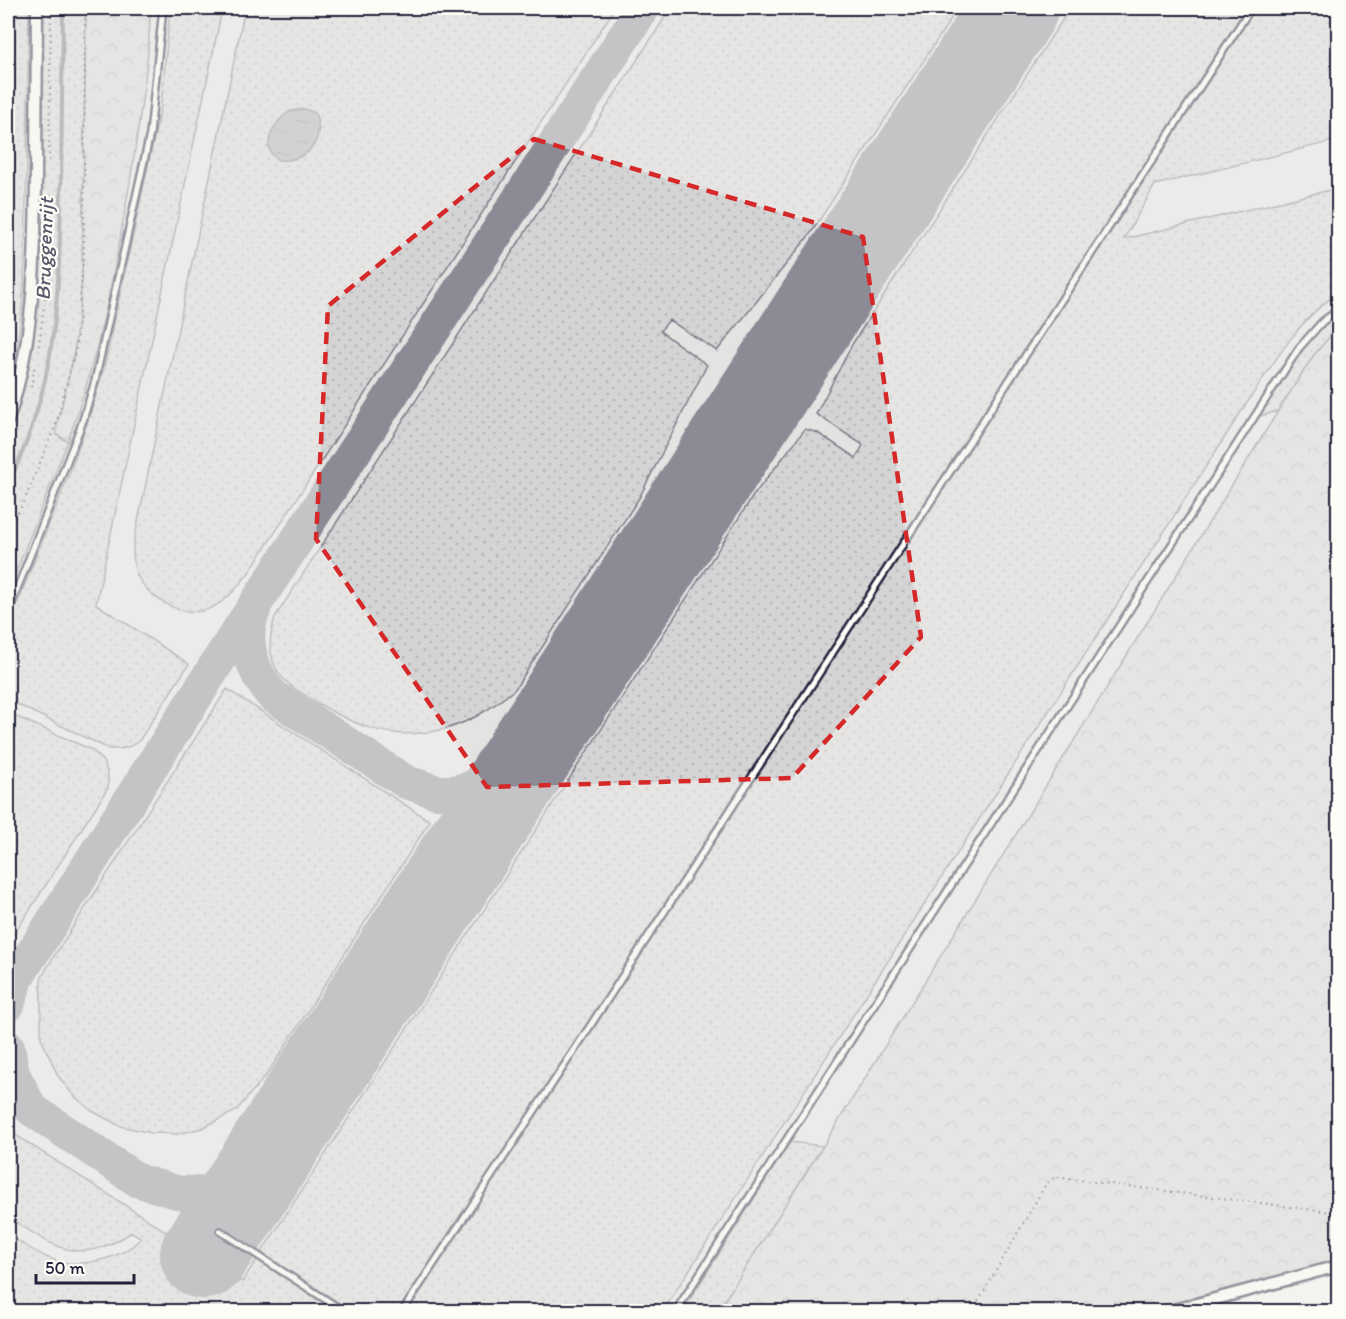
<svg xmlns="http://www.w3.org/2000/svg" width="1346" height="1319" viewBox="0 0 1346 1319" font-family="Itim,sans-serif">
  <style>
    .built { fill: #e4e3e2 }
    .grass { fill: url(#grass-dots); stroke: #7c7b88; stroke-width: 1.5 }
    .forest { fill: url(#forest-crowns); stroke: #7c7b88; stroke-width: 1.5 }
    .water { fill: url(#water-ripples); stroke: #757582; stroke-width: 1.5 }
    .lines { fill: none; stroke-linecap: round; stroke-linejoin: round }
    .stream { stroke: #757582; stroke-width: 4 }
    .taxiway { stroke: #8b8a95; stroke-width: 34 }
    .runway { stroke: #8b8a95; stroke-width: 88 }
    .lane-casing { stroke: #22223b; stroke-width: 10 }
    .street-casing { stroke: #22223b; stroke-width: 15 }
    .path { stroke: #22223b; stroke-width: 2; stroke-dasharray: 1.5 4.5; stroke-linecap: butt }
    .lane { stroke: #fdfcf7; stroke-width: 5 }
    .street { stroke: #fdfcf7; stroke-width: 10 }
    .marked { fill: none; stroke: #d62828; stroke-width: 4.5; stroke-dasharray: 12 8; stroke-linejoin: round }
    .labels { text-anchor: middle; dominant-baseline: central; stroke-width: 4.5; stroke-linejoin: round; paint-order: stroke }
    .water-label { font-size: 21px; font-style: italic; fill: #59596b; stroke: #fdfcf7 }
  </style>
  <defs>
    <pattern id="grass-dots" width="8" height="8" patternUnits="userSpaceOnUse" patternTransform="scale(1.5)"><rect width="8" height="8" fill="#d5d4d5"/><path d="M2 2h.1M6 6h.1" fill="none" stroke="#b7b6b8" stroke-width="1.8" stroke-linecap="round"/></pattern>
    <pattern id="forest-crowns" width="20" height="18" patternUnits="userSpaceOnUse" patternTransform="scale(1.5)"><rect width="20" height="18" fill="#d5d4d5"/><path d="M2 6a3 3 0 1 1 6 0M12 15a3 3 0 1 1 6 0" fill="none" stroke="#b7b6b8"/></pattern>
    <pattern id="water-ripples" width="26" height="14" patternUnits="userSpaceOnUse" patternTransform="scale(1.5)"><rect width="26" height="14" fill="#acacb2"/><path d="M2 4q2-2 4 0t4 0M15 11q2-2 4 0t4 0" fill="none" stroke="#8c8c92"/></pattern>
  </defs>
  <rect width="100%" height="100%" fill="#f4f3ef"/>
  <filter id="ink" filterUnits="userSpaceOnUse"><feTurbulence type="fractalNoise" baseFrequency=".0167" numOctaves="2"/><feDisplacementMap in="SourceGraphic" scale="12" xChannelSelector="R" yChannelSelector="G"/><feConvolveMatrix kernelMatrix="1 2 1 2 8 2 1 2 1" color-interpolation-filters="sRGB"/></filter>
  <g filter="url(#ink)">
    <path class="built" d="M76,8h1262v1213l-359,90 -971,1v-798z"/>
    <path class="grass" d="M15,8h14c-1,66 -1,132 -3,198 -1,62 -1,122 -18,182v-66l4,-48 3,-87z
      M43,8h43l-4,274 -3,37 -19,119 8,3 -60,151v-160l12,-38 21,-248z
      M170,8h47v2h5l-126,594 93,60 -50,77c-10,7 -18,9 -30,8l-101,-49v-73l65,-163 18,-52 14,-48 56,-258z
      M245,8h370l-367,566c-12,15 -27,34 -47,37 -25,4 -55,-15 -65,-38 -3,-9 -3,-18 -3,-28z
      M671,8h287l-147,225 -94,118 -48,-31 -9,11 47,34 -68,133 -124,191c-24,20 -48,36 -79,42 -48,10 -85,-7 -125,-32 -11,-7 -24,-14 -32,-25 -12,-19 -10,-37 -4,-57z
      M1070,8h268v132l-183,45 -31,54 214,-51v106c-39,22 -71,80 -97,118l-578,899h-655v-77c13,9 26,18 41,24 27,12 72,2 92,-20l-9,-6c-54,35 -76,16 -124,-15v-87l159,102 -2,5 71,47 4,-4 2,2 511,-786 52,-67 13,4 38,25 7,-13 -47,-31 37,-71z
      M1338,312v15l-24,28 -36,56 -21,6 61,-89z
      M227,689l203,132 -162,252 -32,38 -34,17 -24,6 -27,-1 -31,-7 -28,-15 -18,-15 -16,-20 -17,-38v-59l11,-20z
      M8,713l84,37c14,11 17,21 16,38l-100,156z
      M790,1142l33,4 -105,165 -36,1z"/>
    <path class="forest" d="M86,8h64c0,50 -9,99 -16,149 -15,93 -33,195 -66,284l-11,-6 -1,-5 18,-75 8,-73z
      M1338,327v933l-195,51h-425l105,-165 455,-735 36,-56z"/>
    <path class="water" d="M304,109l11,4c11,28 -8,49 -37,47 -2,-2 -5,-4 -7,-7 -7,-12 5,-32 15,-39 5,-4 12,-4 18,-5z"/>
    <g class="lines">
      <path class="stream" d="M8,484c50,-100 51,-189 53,-298 1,-60 1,-119 2,-178"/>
      <path class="taxiway" d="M254,610c-13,31 -2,62 19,86l133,86 31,10h16l38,-9 15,-9 18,-17 18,-23
        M8,1005l8,-26 203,-319 424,-652
        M8,1047l5,27 18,35 108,72 41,12 36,-1 29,-15 27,-26"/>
      <path class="runway" d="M204,1255l810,-1247"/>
      <defs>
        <path id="lane" d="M8,612l74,-189 13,-42 55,-247 13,-126
          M220,1231l125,81
          M402,1312l181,-275 668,-1029
          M675,1312l624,-964 23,-26 16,-12"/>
        <path id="street" d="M8,420c27,-82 27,-158 28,-244 0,-56 1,-112 1,-168
          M1167,1312l171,-46"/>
      </defs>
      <use href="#lane" class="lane-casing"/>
      <use href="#street" class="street-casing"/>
      <path class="path" d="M49,161l2,-153
        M45,299l2,-25
        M39,346l5,-42
        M31,387l4,-21
        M8,455l10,-28
        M8,528l15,-24 33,-80 20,-76 8,-98 1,-242
        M972,1312l74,-128 9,-7 283,36"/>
      <use href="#lane" class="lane"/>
      <use href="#street" class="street"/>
    </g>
  </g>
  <path d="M0 0H1346V1319H0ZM534,139l329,98 58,400 -129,141 -305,9 -171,-248 12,-233z" fill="#f4f3ef" fill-opacity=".55" fill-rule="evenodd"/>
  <path class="marked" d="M534,139l329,98 58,400 -129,141 -305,9 -171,-248 12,-233z"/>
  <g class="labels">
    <g class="water-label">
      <text transform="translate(44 249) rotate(-88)">Bruggenrijt</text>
    </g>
  </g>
  <rect width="1346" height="1319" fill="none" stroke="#fdfcf7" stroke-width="30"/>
  <rect x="15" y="15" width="1316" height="1289" fill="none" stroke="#22223b" stroke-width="2" filter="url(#ink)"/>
  <path d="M36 1274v9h98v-9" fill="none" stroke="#22223b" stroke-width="3"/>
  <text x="45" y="1274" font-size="18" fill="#22223b" stroke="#fdfcf7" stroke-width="4.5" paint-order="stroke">50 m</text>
</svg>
